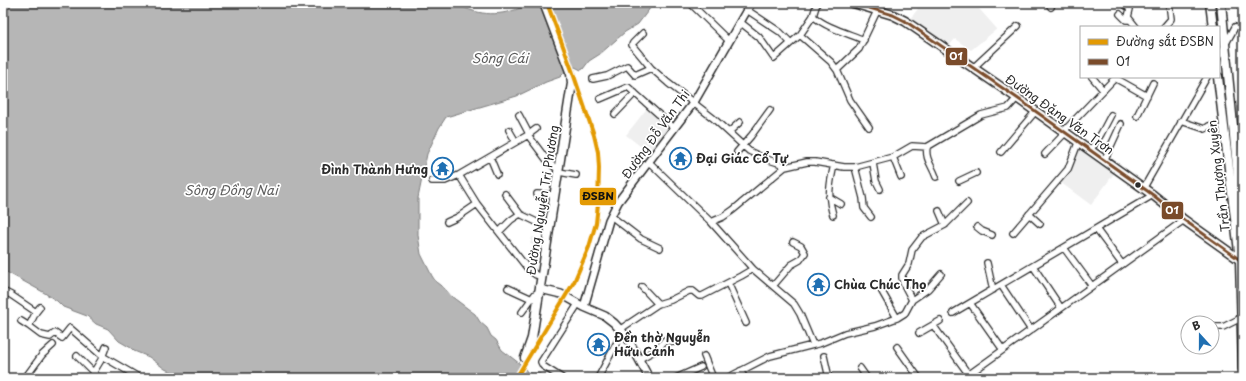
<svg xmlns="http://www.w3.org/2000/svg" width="1246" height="381" viewBox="0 0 1246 381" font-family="'Playpen Sans',sans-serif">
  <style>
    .built { fill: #efefef }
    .water { fill: #b6b6b6; stroke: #7e7e7e }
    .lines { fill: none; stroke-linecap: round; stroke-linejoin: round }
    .minor-casing { stroke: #2b2b2b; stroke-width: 8 }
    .tertiary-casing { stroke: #2b2b2b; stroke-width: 10 }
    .secondary-casing { stroke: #2b2b2b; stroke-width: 11 }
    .primary-casing { stroke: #2b2b2b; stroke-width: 11 }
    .minor { stroke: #fff; stroke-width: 5.5 }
    .tertiary { stroke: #fff; stroke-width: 7 }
    .secondary { stroke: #fff; stroke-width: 8 }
    .primary { stroke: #fff; stroke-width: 8 }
    .bus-1-casing { stroke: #fff; stroke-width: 6 }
    .bus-1 { stroke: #7a4b2a; stroke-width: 3 }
    .rail-1-casing { stroke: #fff; stroke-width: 7 }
    .rail-1 { stroke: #e39a04; stroke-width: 4 }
    .bus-dot { fill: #2b2b2b; stroke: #fff; stroke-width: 1.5 }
    .labels { text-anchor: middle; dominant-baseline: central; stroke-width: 3.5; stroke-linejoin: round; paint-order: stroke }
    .street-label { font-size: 12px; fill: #2b2b2b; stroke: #fff }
    .poi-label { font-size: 12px; font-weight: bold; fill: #2b2b2b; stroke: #fff; text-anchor: start }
    .water-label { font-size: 13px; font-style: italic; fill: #5c5c5c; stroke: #fff }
    .line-badge { stroke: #fff; stroke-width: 1.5 }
    .badge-label { font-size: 11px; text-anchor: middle; font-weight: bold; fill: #fff }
    .pale-badge-label { font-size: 11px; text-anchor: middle; font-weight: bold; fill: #111 }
  </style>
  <rect width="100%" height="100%" fill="#fff"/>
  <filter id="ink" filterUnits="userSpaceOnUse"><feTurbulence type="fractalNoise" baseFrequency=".025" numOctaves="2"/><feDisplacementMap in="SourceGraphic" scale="8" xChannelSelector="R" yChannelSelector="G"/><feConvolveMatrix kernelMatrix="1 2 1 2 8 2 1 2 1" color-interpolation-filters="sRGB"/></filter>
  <g filter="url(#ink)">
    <path class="built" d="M911,3h63l23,26 -26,21 -16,-11 -7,8 -39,-27 9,-11z
      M648,107l22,19 -21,27 -23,-18z
      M1079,146l36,26 -24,33 -31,-23z
      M532,237l14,3 -1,7 -15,-3z"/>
    <path class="water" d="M3,3h447c5,3 10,3 15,5 24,10 44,6 67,-5h122l-16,21 -13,8 -25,22 -11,7 -6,8 -2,1 -6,-3 -7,2 -8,8 -14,5 -29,14 -71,21 -7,11 -12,26 -9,44v37l3,19 11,22 4,6 9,7 6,7 24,18 5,8 7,6 4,8 5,4 6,10 22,17 3,5 4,2h9l6,4h-367l-3,-4 -11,-5 -16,-12 -15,-6 -3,-3 -12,-7 -11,-12 -12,-5 -9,-8 -24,-9 -6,-6 -14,-9 -40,-22z"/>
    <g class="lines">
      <defs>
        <path id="minor" d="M690,3l39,38
          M817,3l-4,13c14,12 34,17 51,24
          M1048,3l3,4
          M1123,3l7,6 -2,8 8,10
          M747,10l33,22 11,11
          M1120,14l6,6h4
          M740,22l19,15 14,20 1,1 26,-23 13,-19
          M1164,27l7,-8 -2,-16
          M643,33l-10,10 -1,2 19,23 17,15 45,35 36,33 17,8 13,4 6,4
          M800,35l31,27 6,8 13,30 19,27
          M1219,56l16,-29
          M973,68l45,-42
          M837,70l22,-21 18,-38
          M1092,77l11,13
          M1115,78l32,18
          M593,79l14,-3 20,-10 8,9 16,-7
          M600,99l28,-12 46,41
          M615,114l20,-21
          M519,115l10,19
          M1137,116l16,-33
          M1181,121l24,8 4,-3
          M509,130l7,12
          M729,132l11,-10
          M1063,132l53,-55
          M528,135l8,-6
          M927,147c-2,13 5,18 9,30
          M1090,151l11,-17 10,-19
          M737,152l14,-16 19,-26
          M1001,152l34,-40
          M1045,154l20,-21
          M490,157l7,17
          M893,157l8,20
          M1104,161l17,-37
          M649,162l62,60 42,47 41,35 6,10 13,31
          M873,163l3,18 4,8
          M855,167l8,31 1,10 7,9
          M559,172l17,3
          M459,175l18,29 51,65 8,6 6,2
          M432,181h13l14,-6 69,-40 21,28 10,7
          M959,181l17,-8
          M1143,189l64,-112
          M505,194l15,20 29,14
          M537,194l18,1
          M829,197l12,7
          M939,211l6,14
          M1029,214l11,10
          M833,215c-6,-18 -3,-33 1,-50
          M611,216l30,23 19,9
          M447,222l11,-5 19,-13
          M711,222l12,-5 10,-7 52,-43 22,-5h8l29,5h11l38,-10 19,-11 15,1 54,-32 27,-7 9,-10
          M977,227l5,4 10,4
          M1096,229l26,35
          M499,232l12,-12 9,-6
          M1013,233l55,-64 10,-26
          M1064,248l28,38
          M987,263l6,27
          M1033,266l28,42
          M728,283l18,40
          M1001,285l30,45
          M773,286l18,-21 9,-5 5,-7 -4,-7 -8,-4
          M642,287l16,17
          M508,288l24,11
          M881,290l16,28
          M3,291l8,4 25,17 -7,14 12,9 9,2 5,-4 7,5 8,-10 32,28 38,22
          M912,300l16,-11 13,-15
          M970,303l33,47
          M36,312l4,-5
          M522,312l13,-18 4,-2
          M953,313l200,-118
          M21,321l8,5
          M933,325l36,50
          M1213,327h10l18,-9
          M622,328l36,-24 13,-4 18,-9h4l6,5h3l39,-20 12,-7
          M919,333l21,-12
          M897,347l22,31
          M77,356l22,22
          M704,356l9,22
          M824,356l5,22
          M639,359l19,-10 7,-9 9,2
          M860,368l7,10
          M740,371l5,7
          M25,378l17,-23 11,-10
          M90,378l11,-18 5,-13
          M562,378l-19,-12 -2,-4 37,-58
          M598,378l25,-47
          M676,378l25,-11
          M727,378l43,-22 51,-13 24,-10 30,-7 22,-8 8,-5 7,-13 -9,-17 -1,-5v-3l7,-11 3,-14 10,-13 23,-12 22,-22
          M964,378l220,-158"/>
        <path id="tertiary" d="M540,289l21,5 23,13 21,9 9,7 13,14 22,41
          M584,307l25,-87 9,-18 76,-100 57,-99"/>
        <path id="secondary" d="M853,3l40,12 12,6 112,77 136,97 31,25 59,42
          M1240,260l3,109
          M525,358l7,-20 40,-255 -1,-9 -27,-71"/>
        <path id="primary" d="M1210,3l3,24
          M1221,3l22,224
          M1218,77l22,183"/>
      </defs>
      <use href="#minor" class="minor-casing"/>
      <use href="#tertiary" class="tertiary-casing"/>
      <use href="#secondary" class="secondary-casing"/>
      <use href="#primary" class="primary-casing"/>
      <use href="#minor" class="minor"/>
      <use href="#tertiary" class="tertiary"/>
      <use href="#secondary" class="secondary"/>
      <use href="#primary" class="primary"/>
      <defs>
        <path id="bus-1" d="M853,3l40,12 12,6 112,77 136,97 31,25 59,42"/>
      </defs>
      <use href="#bus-1" class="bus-1-casing"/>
      <use href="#bus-1" class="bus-1"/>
      <defs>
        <path id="rail-1" d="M516,378l58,-96 15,-35 7,-24 2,-19 1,-36 -1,-16 -4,-17 -21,-62 -26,-70"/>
      </defs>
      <use href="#rail-1" class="rail-1-casing"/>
      <use href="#rail-1" class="rail-1"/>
    </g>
  </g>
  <defs>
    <symbol id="temple-ring" viewBox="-11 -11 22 22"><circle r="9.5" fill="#fff" stroke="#1f6fb2" stroke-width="1.5"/><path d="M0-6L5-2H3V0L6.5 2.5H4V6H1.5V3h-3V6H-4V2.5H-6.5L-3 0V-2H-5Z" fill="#1f6fb2"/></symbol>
  </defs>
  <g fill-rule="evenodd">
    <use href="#temple-ring" x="668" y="146" width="25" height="25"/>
    <use href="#temple-ring" x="430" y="156" width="25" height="25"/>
    <use href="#temple-ring" x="806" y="272" width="25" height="25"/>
    <use href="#temple-ring" x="586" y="332" width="25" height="25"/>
  </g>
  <circle class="bus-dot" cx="1138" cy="185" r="3.5"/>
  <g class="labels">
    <g class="street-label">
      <text transform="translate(1060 114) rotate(35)">Đường Đặng Văn Trơn</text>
      <text transform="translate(655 134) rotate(-54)">Đường Đỗ Văn Thi</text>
      <text transform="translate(1218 176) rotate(-97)">Trần Thượng Xuyên</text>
      <text transform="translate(542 200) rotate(-81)">Đường Nguyễn Tri Phương</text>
    </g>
    <g class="poi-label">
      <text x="696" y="158">Đại Giác Cổ Tự</text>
      <text x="428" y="169" text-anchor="end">Đình Thành Hưng</text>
      <text x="834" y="284">Chùa Chúc Thọ</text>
      <text x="614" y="337">Đền thờ Nguyễn<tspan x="614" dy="14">Hữu Cảnh</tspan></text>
    </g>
    <g class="water-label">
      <text x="500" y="57">Sông Cái</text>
      <text x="231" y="189">Sông Đồng Nai</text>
    </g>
  </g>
  <g class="line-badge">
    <rect x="945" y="47" width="23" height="19" rx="4" fill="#7a4b2a"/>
    <rect x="579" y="187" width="38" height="19" rx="4" fill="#e39a04"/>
    <rect x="1161" y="201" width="23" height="19" rx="4" fill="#7a4b2a"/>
  </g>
  <g class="badge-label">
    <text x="956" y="60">01</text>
    <text x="1172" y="214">01</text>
  </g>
  <g class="pale-badge-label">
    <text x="598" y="200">ĐSBN</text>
  </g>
  <rect width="1246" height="381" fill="none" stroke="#fff" stroke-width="16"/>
  <rect x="8" y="8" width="1230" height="365" fill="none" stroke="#2b2b2b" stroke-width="1.5" filter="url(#ink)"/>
  <rect x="1080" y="26" width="140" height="52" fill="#ffffff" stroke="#aaaaaa"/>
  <rect x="1088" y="39" width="20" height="6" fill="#e39a04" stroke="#aaaaaa"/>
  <text x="1116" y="46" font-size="12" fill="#2b2b2b">Đường sắt ĐSBN</text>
  <rect x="1088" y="59" width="20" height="6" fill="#7a4b2a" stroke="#aaaaaa"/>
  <text x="1116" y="66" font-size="12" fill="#2b2b2b">01</text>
  <g transform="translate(1200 335) rotate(339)"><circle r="19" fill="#ffffff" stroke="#aaaaaa"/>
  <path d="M0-3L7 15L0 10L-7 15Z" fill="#1f6fb2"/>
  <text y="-6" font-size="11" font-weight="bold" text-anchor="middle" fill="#2b2b2b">B</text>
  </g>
</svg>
